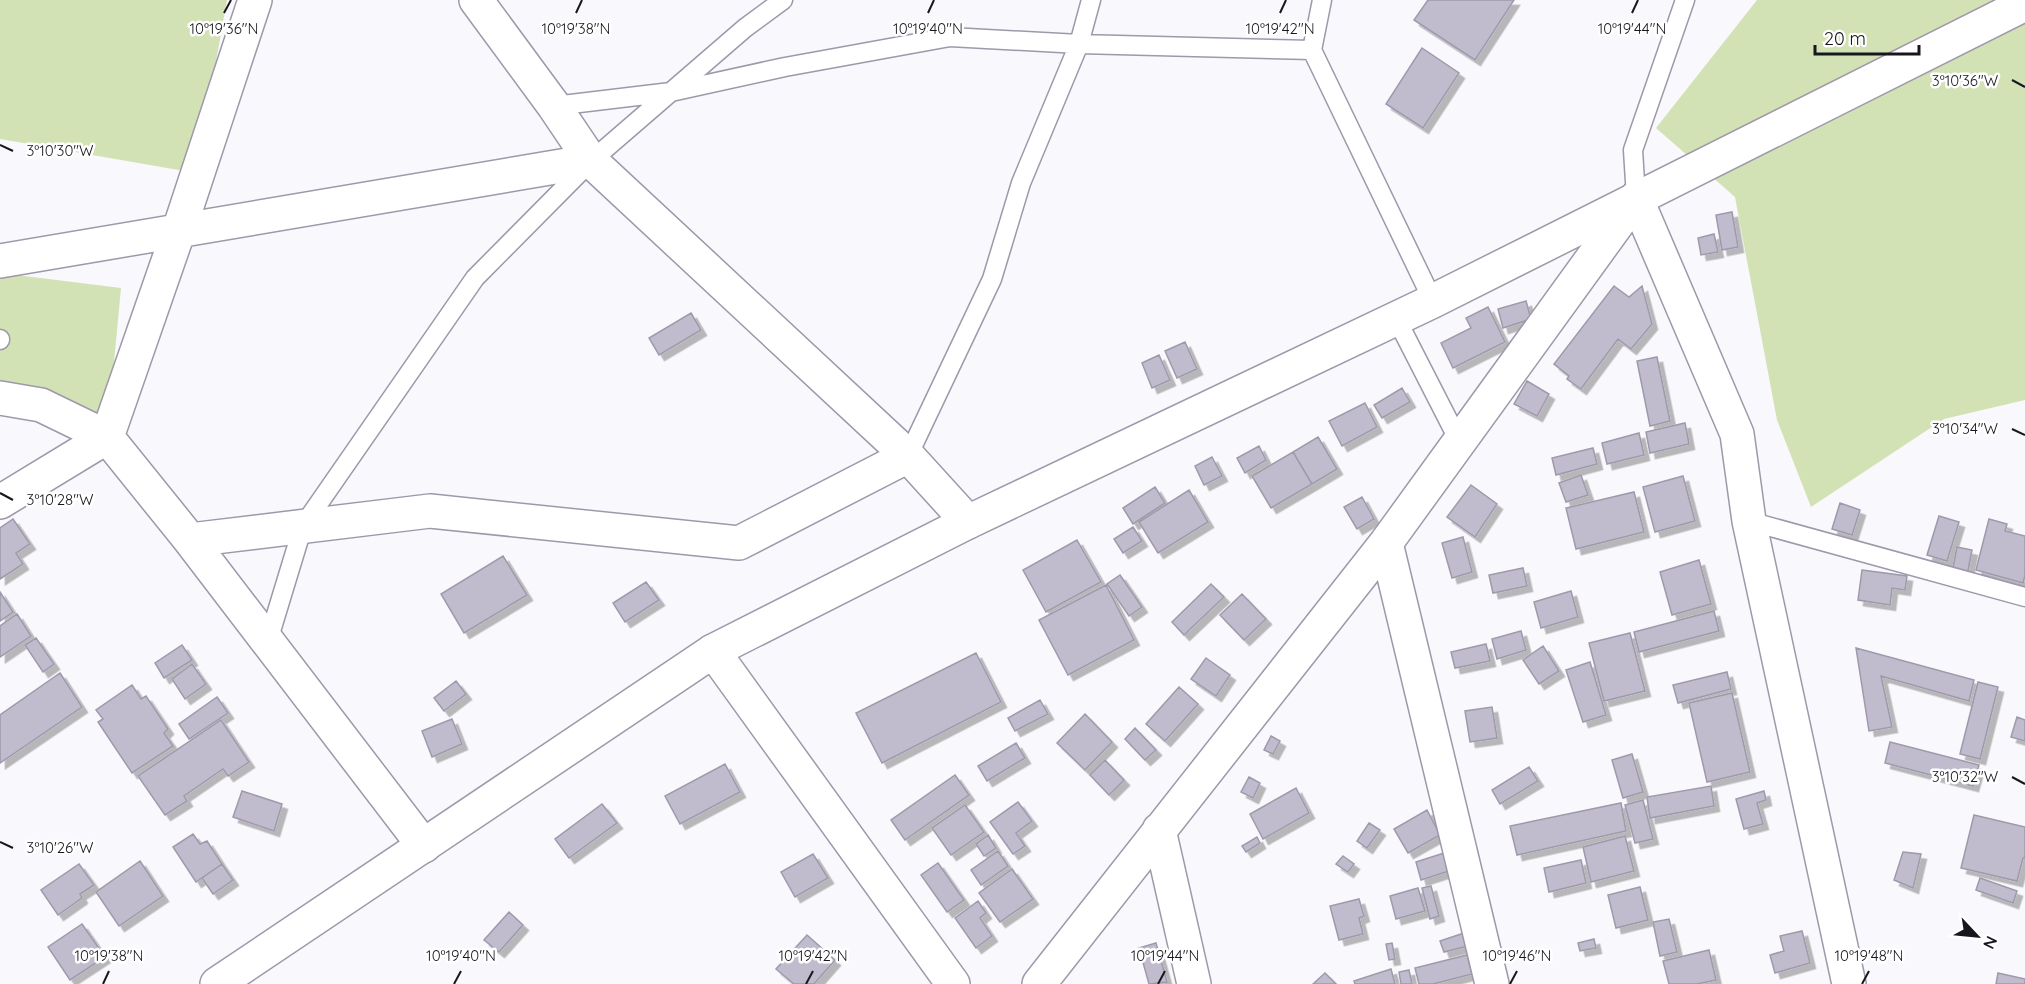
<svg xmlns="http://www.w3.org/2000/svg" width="2025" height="984" viewBox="0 0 2025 984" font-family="Quicksand,sans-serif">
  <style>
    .green { fill: #d3e2b5 }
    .building { fill: #c1bbce; stroke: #9f9aab; stroke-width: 1.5; filter: url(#shadow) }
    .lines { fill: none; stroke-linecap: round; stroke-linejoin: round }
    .service-casing { stroke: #9e98aa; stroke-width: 21 }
    .minor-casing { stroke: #9e98aa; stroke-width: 36 }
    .secondary-casing { stroke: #9e98aa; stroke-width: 36 }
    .service { stroke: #fff; stroke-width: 18 }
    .minor { stroke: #fff; stroke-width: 33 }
    .secondary { stroke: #fff; stroke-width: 33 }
    .ticks { fill: none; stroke: #19171e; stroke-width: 2 }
    .ticks-label { font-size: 15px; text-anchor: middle; fill: #19171e; stroke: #fff; stroke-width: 5; stroke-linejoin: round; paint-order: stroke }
  </style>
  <defs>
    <filter id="shadow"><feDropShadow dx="5.5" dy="5.5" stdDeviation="0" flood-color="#0004"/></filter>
  </defs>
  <rect width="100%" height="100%" fill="#f9f8fc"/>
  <path class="green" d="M0,0h227l-31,173 -196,-34z
    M1757,0h268v400l-81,19 -133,88 -34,-87 -42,-223 -79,-69z
    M0,273l121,15 -14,149 -107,-39z"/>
  <path class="building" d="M1428,0h86l-39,60 -61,-40z
    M1422,48l37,25 -36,55 -37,-24z
    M1732,212l6,35 -16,3 -6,-35z
    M1714,234l4,18 -17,3 -3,-17z
    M1614,286l15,11 13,-11 10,38 -21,25 -13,-10 -37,50 -14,-10 2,-3 -15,-12z
    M1526,301l5,18 -28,9 -5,-19z
    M1488,307l17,35 -52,26 -12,-25 30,-15 -5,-10z
    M691,313l10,17 -42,25 -10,-17z
    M1185,342l12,27 -20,9 -12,-27z
    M1159,355l11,25 -18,8 -10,-25z
    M1657,357l13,64 -20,5 -13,-65z
    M1527,381l22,13 -12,22 -23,-12z
    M1402,388l8,14 -28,16 -8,-13z
    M1365,403l12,24 -35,19 -13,-25z
    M1685,423l4,21 -39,9 -4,-21z
    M1639,433l5,22 -37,9 -5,-21z
    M1318,437l19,32 -25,15 -19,-32z
    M1259,446l7,14 -21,13 -8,-15z
    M1593,448l4,16 -41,11 -4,-17z
    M1293,452l19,32 -41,24 -19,-32z
    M1212,457l10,19 -18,9 -9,-19z
    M1581,475l7,20 -22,7 -7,-19z
    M1683,476l12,45 -40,11 -12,-45z
    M1471,485l26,19 -22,33 -28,-20z
    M1155,487l10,16 -32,21 -10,-16z
    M1189,490l19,32 -50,31 -19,-31z
    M1634,492l10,40 -68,17 -10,-41z
    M1362,497l12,22 -17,10 -13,-22z
    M1840,503l20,7 -8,25 -20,-6z
    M1939,516l20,6 -12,39 -20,-6z
    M13,519l17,25 -14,9 7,11 -23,15v-51z
    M1989,519l18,5 -2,7 20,5v39l-2,8 -47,-13z
    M1133,527l9,14 -19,12 -9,-14z
    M1463,537l9,35 -20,6 -10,-35z
    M1077,540l24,42 -55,30 -23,-42z
    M1957,547l15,3 -5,26 -15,-3z
    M503,556l24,39 -63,38 -23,-39z
    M1699,560l12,44 -39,11 -12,-43z
    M1523,568l4,18 -34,7 -4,-18z
    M1862,570l45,6 -2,14 -13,-2 -2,17 -32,-5z
    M1120,575l22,32 -13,9 -22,-32z
    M646,582l13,18 -34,22 -12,-19z
    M1211,584l13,13 -40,38 -12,-13z
    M1106,585l28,55 -66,35 -29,-55z
    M1571,591l7,26 -37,11 -7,-26z
    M0,592l13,20 -13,9z
    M1242,594l24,25 -22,21 -24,-25z
    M1714,611l5,20 -80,21 -5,-20z
    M17,614l14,22 -31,21v-31z
    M1521,631l5,19 -29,9 -5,-20z
    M1630,633l15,58 -41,10 -15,-58z
    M36,638l18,26 -11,8 -18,-27z
    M1486,644l4,17 -35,7 -4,-16z
    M182,645l10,15 -28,18 -9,-15z
    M1543,646l16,25 -20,13 -16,-24z
    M1856,648l118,32 -5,21 -88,-25 11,51 -23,4z
    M976,653l25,49 -119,61 -26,-50z
    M1206,658l24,17 -14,21 -25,-17z
    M1590,662l16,53 -23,7 -17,-52z
    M192,664l14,20 -21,15 -13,-20z
    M1727,672l4,17 -53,14 -5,-18z
    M60,673l22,34 -82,56v-48z
    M456,681l10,13 -22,17 -10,-13z
    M1978,682l20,5 -18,72 -20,-5z
    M132,685l9,14 5,-3 22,33 -4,4 9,13 -41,27 -34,-51 5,-3 -7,-9z
    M1179,687l19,17 -33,37 -19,-17z
    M1732,693l18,79 -43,10 -18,-79z
    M217,697l11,16 -39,26 -10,-15z
    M1040,700l8,14 -33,17 -7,-13z
    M1492,707l5,31 -27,4 -5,-31z
    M1085,714l27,28 -27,28 -28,-27z
    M2017,717l8,3v21l-14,-4z
    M452,719l10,25 -30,13 -10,-26z
    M221,720l28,42 -21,14 -5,-7 -39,27 3,5 -22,14 -27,-39z
    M1135,728l21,22 -11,10 -20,-21z
    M1271,736l9,5 -7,13 -9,-4z
    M1890,742l89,23 -6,21 -88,-23z
    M1016,743l9,15 -38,23 -9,-15z
    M1632,754l11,38 -20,6 -11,-38z
    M1105,760l19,20 -15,15 -19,-20z
    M725,764l15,28 -60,32 -15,-28z
    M1529,767l9,14 -38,23 -8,-14z
    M955,775l14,20 -64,45 -14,-20z
    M1249,777l11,6 -7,15 -12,-6z
    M1711,786l3,20 -64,12 -3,-21z
    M1296,788l13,25 -46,26 -13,-25z
    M242,791l40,13 -8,27 -41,-14z
    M1764,791l2,9 -9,3 6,21 -19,5 -8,-30z
    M1643,800l10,39 -18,4 -10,-38z
    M1018,802l14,19 -16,12 9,13 -12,8 -23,-32z
    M1621,803l5,28 -109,24 -7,-29z
    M602,804l15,19 -48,35 -14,-19z
    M965,805l19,27 -33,23 -19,-27z
    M1427,810l13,25 -32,18 -14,-24z
    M1974,815l51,12v31h-2l-6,23 -56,-13z
    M1369,823l11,7 -13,18 -10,-7z
    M193,834l7,10 7,-3 15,23 -26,18 -23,-35z
    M988,835l8,13 -12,8 -8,-12z
    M1625,836l9,35 -43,11 -8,-35z
    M1257,837l3,6 -14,9 -4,-6z
    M998,851l10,15 -27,19 -10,-15z
    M1903,852l18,2 -8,34 -19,-8z
    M1444,853l5,18 -28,9 -5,-18z
    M813,854l15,24 -33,19 -14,-25z
    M1343,856l11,8 -6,8 -12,-8z
    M1581,860l5,23 -37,9 -5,-24z
    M140,861l23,35 -44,30 -23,-34z
    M938,863l26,37 -17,12 -26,-37z
    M79,864l15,21 -14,9 2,4 -24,17 -17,-25z
    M222,864l11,16 -20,14 -11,-16z
    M1012,869l21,30 -33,23 -21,-29z
    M1980,878l37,13 -4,12 -37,-13z
    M1431,886l8,30 -9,3 -8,-31z
    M1640,887l8,33 -32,8 -8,-33z
    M1418,888l7,23 -29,8 -6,-23z
    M1359,899l5,17 -5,2 4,16 -24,6 -9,-34z
    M978,901l8,12 -6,5 12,18 -16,12 -21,-30z
    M509,912l14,13 -24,27 -15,-12z
    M1669,919l8,33 -17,4 -7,-34z
    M82,924l23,33 -35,23 -22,-33z
    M1802,931l8,32 -35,10 -5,-18 14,-4 -4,-15z
    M1464,933l4,13 -24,6 -4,-11z
    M807,935l28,25 -21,24h-20l-18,-15z
    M1594,939l2,9 -16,3 -2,-8z
    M1156,943l11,39 -18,2 -10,-36z
    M1392,943l3,16 -6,1 -3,-16z
    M1709,950l7,30 -19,4h-28l-6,-23z
    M1467,955l5,19 -39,10h-14l-4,-16z
    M1391,969l4,15h-40l-1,-3z
    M1409,970l3,14h-11l-2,-12z
    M1325,973l11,11h-23z
    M1998,973l27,6v5h-29z"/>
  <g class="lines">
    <defs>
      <path id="service" d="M1322,0l-10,50 121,251
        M554,106l117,-14 114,-25 165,-30 129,7 233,6
        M1636,198l-3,-48 52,-150
        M1396,318l64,125
        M0,339v1
        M908,456l84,-177 29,-96 58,-139 12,-44
        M1749,521l276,76
        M268,641l35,-115 172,-248 116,-117 154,-133 38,-28"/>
      <path id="minor" d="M476,0l78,106 37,55 317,295 60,66
        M1636,198l101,236 12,87 100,463
        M0,261l591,-100
        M0,398l41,7 66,32 83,103 234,306
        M0,502l107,-65 72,-207 76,-230
        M190,540l240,-29 309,32 169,-87
        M1386,543l106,441
        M713,651l240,333
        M1159,830l35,154
        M1039,984l347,-441 250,-345"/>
      <path id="secondary" d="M217,984l496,-333 255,-129 465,-221 592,-297"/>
    </defs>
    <use href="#service" class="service-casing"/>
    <use href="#minor" class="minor-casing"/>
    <use href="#secondary" class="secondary-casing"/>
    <use href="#service" class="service"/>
    <use href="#minor" class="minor"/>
    <use href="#secondary" class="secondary"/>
  </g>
  <path class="ticks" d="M224,13l7,-13M576,13l6,-13M928,13l6,-13M1280,13l6,-13M1632,13l6,-13M2012,80l13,7M0,145l13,6M2012,429l13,6M0,493l13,7M2012,777l13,7M0,842l13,6M103,984l6,-13M454,984l7,-13M806,984l7,-13M1158,984l7,-13M1510,984l7,-13M1862,984l7,-13"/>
  <g class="ticks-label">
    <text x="1632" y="34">10°19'44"N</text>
    <text x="224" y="34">10°19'36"N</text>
    <text x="576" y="34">10°19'38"N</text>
    <text x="928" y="34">10°19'40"N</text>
    <text x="1280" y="34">10°19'42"N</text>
    <text x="1965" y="86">3°10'36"W</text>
    <text x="60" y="156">3°10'30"W</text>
    <text x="1965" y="434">3°10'34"W</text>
    <text x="60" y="505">3°10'28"W</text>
    <text x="1965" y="782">3°10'32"W</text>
    <text x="60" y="853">3°10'26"W</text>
    <text x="109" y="961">10°19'38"N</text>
    <text x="461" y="961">10°19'40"N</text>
    <text x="813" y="961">10°19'42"N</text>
    <text x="1165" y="961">10°19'44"N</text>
    <text x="1517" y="961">10°19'46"N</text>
    <text x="1869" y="961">10°19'48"N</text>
  </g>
  <g transform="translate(1977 936) rotate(116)" stroke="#ffffff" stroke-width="4.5" paint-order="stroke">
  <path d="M0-4.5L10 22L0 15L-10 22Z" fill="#19171e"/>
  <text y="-9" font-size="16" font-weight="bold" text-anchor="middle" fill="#19171e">N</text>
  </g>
  <path d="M1815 45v9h104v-9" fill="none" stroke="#19171e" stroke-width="3"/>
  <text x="1824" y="45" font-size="18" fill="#19171e" stroke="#ffffff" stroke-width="4.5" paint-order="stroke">20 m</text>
</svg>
